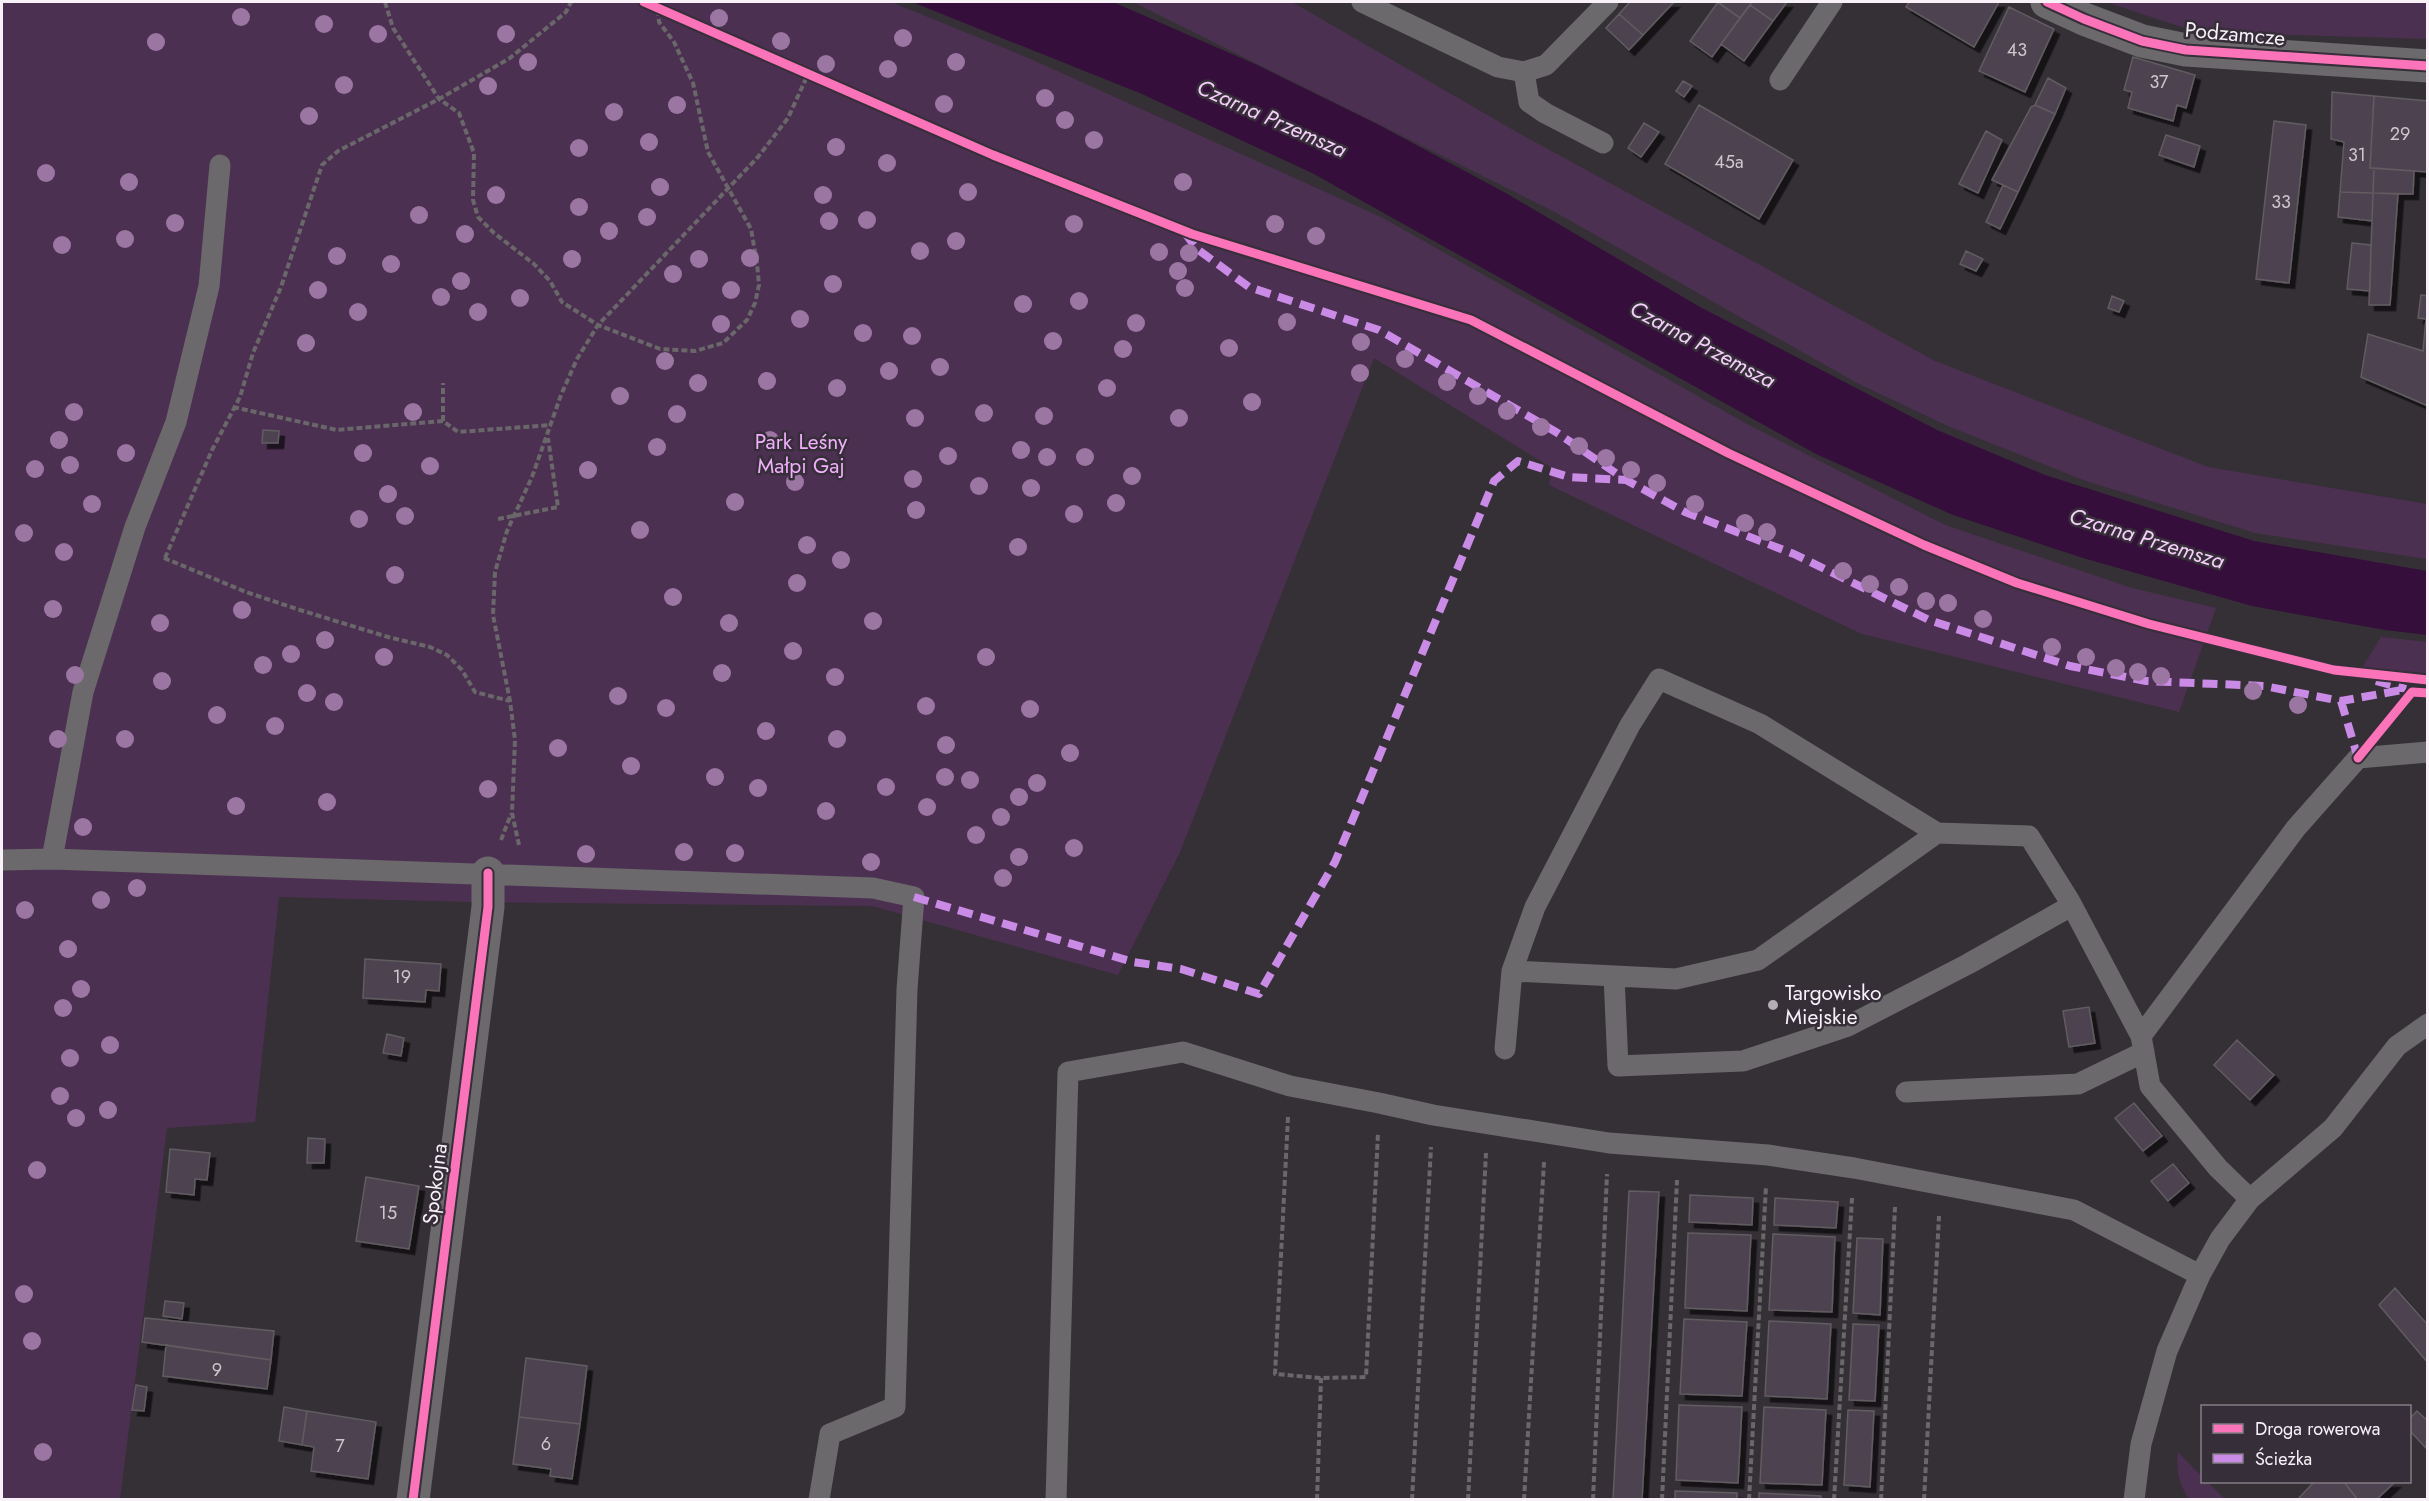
<svg xmlns="http://www.w3.org/2000/svg" width="2429" height="1501" viewBox="0 0 2429 1501" font-family="Jost,sans-serif">
  <style>
    .green { fill: #4c3051 }
    .water { fill: #350e3b }
    .building { fill: #4e434f; stroke: #605c61; stroke-width: 1.5; filter: url(#shadow) }
    .lines { fill: none; stroke-linecap: round; stroke-linejoin: round }
    .path { stroke: #6a676a; stroke-width: 4; stroke-dasharray: 6 3; stroke-linecap: butt }
    .lane { stroke: #6b696c; stroke-width: 21 }
    .street { stroke: #6b696c; stroke-width: 33 }
    .quiet { stroke: #ca8be6; stroke-width: 8; stroke-dasharray: 15 8; stroke-linecap: butt }
    .cycleway-casing { stroke: #362e38; stroke-width: 13 }
    .cycleway { stroke: #fb73b8; stroke-width: 9 }
    .tree { fill: #9c76a3 }
    .poi-dot { fill: #b4aeb4; stroke: #362e38; stroke-width: 2 }
    .labels { text-anchor: middle; dominant-baseline: central; stroke-width: 5; stroke-linejoin: round; paint-order: stroke }
    .number-label { font-size: 18px; fill: #cec6ce }
    .street-label { font-size: 21px; fill: #f8f2f8; stroke: #362e38 }
    .park-label { font-size: 21px; fill: #f1affc; stroke: #362e38 }
    .poi-label { font-size: 21px; fill: #f8f2f8; stroke: #362e38; text-anchor: start }
    .water-label { font-size: 22px; font-style: italic; fill: #f6cefc; stroke: #362e38 }
  </style>
  <defs>
    <filter id="shadow"><feDropShadow dx="5.5" dy="5.5" stdDeviation="0" flood-color="#0009"/></filter>
  </defs>
  <rect width="100%" height="100%" fill="#353036"/>
  <path class="green" d="M2,2h889l135,55 357,161 364,206 198,101 187,63 84,20 -37,104 -317,-78 -313,-149 3,-17 -178,-110 -194,494 -62,123 -246,-69 -403,-4 -190,-5 -24,225 -88,6 -47,371 -118,1z
    M1133,2h159l223,129 420,230 273,106 219,37v55l-172,-26 -169,-52 -138,-55 -91,-43 -302,-171z
    M2106,2h321v37l-230,-7z
    M2381,637l46,5v32l-65,-6z
    M2178,1452l24,25v5h5l18,17h-36c-10,-15 -13,-29 -11,-47z"/>
  <path class="water" d="M912,2h201l144,63 120,59 127,68 196,115 237,123 108,45 209,66 173,30v64l-42,-5 -133,-24 -169,-48 -130,-43 -137,-61 -504,-281 -170,-79z"/>
  <path class="building" d="M1630,2h44l-31,33 -24,-21z
    M1717,2h35l-12,16z
    M1718,2l22,16 -28,39 -22,-16z
    M1752,2h35l-14,19 -23,-16z
    M1909,2h90l-25,45 -68,-40z
    M1750,5l23,16 -29,40 -23,-17z
    M2009,7l45,22 -29,63 -46,-21z
    M1619,14l24,21 -14,15 -23,-22z
    M2133,57l62,18 -9,33 -9,-3 -4,16 -45,-13 4,-16 -8,-2z
    M2048,78l18,10 -11,26 -20,-9z
    M1683,81l9,5 -8,11 -8,-6z
    M2332,92l42,4 -4,72h4l-1,25 -33,-1 4,-50 -13,-3z
    M2374,96l54,5v71l-58,-4z
    M1699,105l94,55 -34,59 -94,-55z
    M2035,105l20,9 -37,78 -26,-12 39,-73z
    M2274,121l32,4 -17,158 -33,-4z
    M1644,123l15,9 -18,25 -13,-9z
    M1986,131l16,9 -24,53 -19,-9z
    M2166,135l34,11 -6,21 -35,-12z
    M2374,168l40,3 -1,23 -40,-1z
    M2003,185l15,7 -18,37 -14,-7z
    M2340,192l33,1 -1,28 -34,-4z
    M2373,193l25,1 -8,111h-21z
    M2352,243l19,2 -1,46 -23,-2z
    M1966,251l17,8 -7,12 -16,-7z
    M2421,295l7,1v110l-67,-29 7,-43 55,17 3,-32 -8,-1z
    M2112,296l12,5 -5,11 -11,-4z
    M263,430l16,1 -1,12h-16z
    M365,959l76,5 -2,27 -13,-1 -1,12 -62,-4z
    M2089,1007l6,36 -26,4 -6,-36z
    M387,1034l17,4 -3,18 -18,-3z
    M2237,1040l37,35 -24,25 -36,-35z
    M2134,1103l28,33 -19,15 -28,-33z
    M308,1138l17,1 -1,24h-17z
    M170,1149l40,4 -3,27 -12,-1 -1,16 -28,-3z
    M2173,1164l16,19 -21,18 -17,-20z
    M366,1177l53,9 -10,63 -53,-8z
    M1629,1191l30,1 -17,308h-29z
    M1690,1195l63,3 -1,27 -63,-3z
    M1775,1198l63,4 -2,26 -62,-3z
    M1688,1233l63,2 -4,76 -62,-3z
    M1773,1234l62,3 -3,75 -63,-2z
    M1857,1238l26,1 -3,76 -27,-2z
    M2395,1288l33,37v38l-49,-58z
    M165,1301l19,2 -2,16 -19,-3z
    M145,1318l129,13 -3,29 -129,-18z
    M1684,1319l63,3 -5,74 -62,-2z
    M1769,1321l62,3 -4,75 -62,-3z
    M1853,1324l26,1 -4,76 -26,-1z
    M166,1345l105,15 -4,29 -104,-13z
    M526,1358l61,8 -7,58 -61,-7z
    M136,1385l11,2 -3,24 -12,-1z
    M1679,1405l63,2 -4,76 -62,-3z
    M284,1407l23,4 -5,34 -23,-4z
    M1764,1407l62,3 -4,75 -62,-2z
    M1848,1410l26,1 -4,76 -26,-2z
    M307,1411l69,11 -8,57 -57,-8 3,-24 -12,-2z
    M2417,1411l11,10 -2,27 -16,-17v-13z
    M519,1417l61,7 -8,55 -22,-3 1,-7 -38,-5z
    M2314,1482h30l14,18h-61z
    M2344,1482h51l-19,18h-18z
    M1675,1491l62,2v7h-62z
    M1759,1493l62,3v4h-62z"/>
  <g class="lines">
    <path class="path" d="M385,2l8,26 46,71 20,14 15,40 -1,47 5,17 16,16 40,31 16,17 12,21 36,23 62,24 35,2 28,-8 24,-23 8,-17 4,-18 -2,-22 -6,-34 -43,-77 -15,-69 -19,-41 -15,-20 -1,-14
      M233,407l104,23 106,-9 15,11 93,-7
      M443,421v-38
      M498,519l60,-12 -10,-69
      M164,558l82,34 54,18 88,27 42,10 17,8 15,15 13,22 35,9
      M165,558l47,-108 28,-53 13,-44 28,-66 41,-122 16,-14 101,-52 71,-41 56,-46 5,-10
      M501,840l10,-26
      M519,845l-7,-32 3,-73 -5,-39 -17,-86 2,-43 12,-41 25,-54 29,-82 16,-36 21,-34 160,-168 30,-39 21,-46
      M1288,1117l-13,257 46,4 45,-1 12,-244
      M1317,1500l4,-122
      M1412,1500l19,-353
      M1468,1500l18,-347
      M1524,1500l20,-338
      M1593,1500l14,-326
      M1662,1500l15,-320
      M1749,1500l17,-314
      M1834,1500l18,-302
      M1881,1500l14,-293
      M1924,1500l15,-284"/>
    <path class="lane" d="M1362,2l136,65 26,5 22,-7 62,-63
      M1524,72l5,30 16,11 58,30
      M1780,80l52,-78
      M52,859l31,-167 52,-165 41,-105 33,-136 11,-121
      M2,860l50,-1 821,29 41,9 -7,92 -12,418 -65,27 -11,66
      M1512,971l23,-64 95,-182 29,-46 101,45 177,109
      M1614,976l4,90 125,-5 105,-35 120,-62 103,-58
      M1505,1049l7,-78 164,8 82,-19 179,-127 92,3 40,64 72,136
      M1906,1092l172,-8 66,-32
      M2250,1199l-32,-31 -68,-82 -9,-50 155,-208 62,-70 70,-6
      M1056,1500l12,-428 115,-20 107,34 89,17 54,12 176,28 159,12 86,13 220,42 126,65
      M2134,1500l7,-56 26,-93 33,-76 20,-36 30,-40 83,-71 64,-82 31,-22"/>
    <path class="street" d="M2047,2l37,17 58,22 44,9 242,16
      M413,1500l75,-593v-34"/>
    <path class="quiet" d="M1185,233l12,16 52,38 130,43 177,102 70,48 59,32 109,42 135,66 141,46 76,15 118,5 77,15 61,-11
      M2376,681l30,8
      M2341,701l17,57
      M914,897l219,65 48,7 78,25 76,-132 159,-381 24,-20 51,16 57,3"/>
    <defs>
      <path id="cycleway" d="M644,2l349,153 199,79 279,86 257,133 196,92 93,38 132,41 185,46 94,10
        M2047,2l37,17 58,22 44,9 242,16
        M2358,758l54,-66 16,1
        M413,1500l75,-593v-34"/>
    </defs>
    <use href="#cycleway" class="cycleway-casing"/>
    <use href="#cycleway" class="cycleway"/>
  </g>
  <g class="tree">
    <circle cx="241" cy="17" r="9"/>
    <circle cx="719" cy="18" r="9"/>
    <circle cx="324" cy="24" r="9"/>
    <circle cx="378" cy="34" r="9"/>
    <circle cx="506" cy="34" r="9"/>
    <circle cx="903" cy="38" r="9"/>
    <circle cx="781" cy="41" r="9"/>
    <circle cx="156" cy="42" r="9"/>
    <circle cx="528" cy="62" r="9"/>
    <circle cx="956" cy="62" r="9"/>
    <circle cx="826" cy="64" r="9"/>
    <circle cx="888" cy="69" r="9"/>
    <circle cx="344" cy="85" r="9"/>
    <circle cx="488" cy="86" r="9"/>
    <circle cx="1045" cy="98" r="9"/>
    <circle cx="944" cy="104" r="9"/>
    <circle cx="677" cy="105" r="9"/>
    <circle cx="614" cy="112" r="9"/>
    <circle cx="309" cy="116" r="9"/>
    <circle cx="1065" cy="120" r="9"/>
    <circle cx="1094" cy="140" r="9"/>
    <circle cx="649" cy="142" r="9"/>
    <circle cx="836" cy="147" r="9"/>
    <circle cx="579" cy="148" r="9"/>
    <circle cx="887" cy="163" r="9"/>
    <circle cx="46" cy="173" r="9"/>
    <circle cx="129" cy="182" r="9"/>
    <circle cx="1183" cy="182" r="9"/>
    <circle cx="660" cy="187" r="9"/>
    <circle cx="968" cy="192" r="9"/>
    <circle cx="496" cy="195" r="9"/>
    <circle cx="823" cy="195" r="9"/>
    <circle cx="579" cy="207" r="9"/>
    <circle cx="419" cy="215" r="9"/>
    <circle cx="647" cy="217" r="9"/>
    <circle cx="867" cy="220" r="9"/>
    <circle cx="829" cy="221" r="9"/>
    <circle cx="175" cy="223" r="9"/>
    <circle cx="1074" cy="224" r="9"/>
    <circle cx="1275" cy="224" r="9"/>
    <circle cx="609" cy="231" r="9"/>
    <circle cx="465" cy="234" r="9"/>
    <circle cx="1316" cy="236" r="9"/>
    <circle cx="125" cy="239" r="9"/>
    <circle cx="956" cy="241" r="9"/>
    <circle cx="62" cy="245" r="9"/>
    <circle cx="920" cy="251" r="9"/>
    <circle cx="1159" cy="252" r="9"/>
    <circle cx="1189" cy="253" r="9"/>
    <circle cx="337" cy="256" r="9"/>
    <circle cx="750" cy="258" r="9"/>
    <circle cx="572" cy="259" r="9"/>
    <circle cx="699" cy="259" r="9"/>
    <circle cx="391" cy="264" r="9"/>
    <circle cx="1178" cy="271" r="9"/>
    <circle cx="673" cy="274" r="9"/>
    <circle cx="461" cy="281" r="9"/>
    <circle cx="833" cy="284" r="9"/>
    <circle cx="1185" cy="288" r="9"/>
    <circle cx="318" cy="290" r="9"/>
    <circle cx="731" cy="290" r="9"/>
    <circle cx="441" cy="297" r="9"/>
    <circle cx="520" cy="298" r="9"/>
    <circle cx="1079" cy="301" r="9"/>
    <circle cx="1023" cy="304" r="9"/>
    <circle cx="358" cy="312" r="9"/>
    <circle cx="478" cy="312" r="9"/>
    <circle cx="800" cy="319" r="9"/>
    <circle cx="1287" cy="322" r="9"/>
    <circle cx="1136" cy="323" r="9"/>
    <circle cx="721" cy="324" r="9"/>
    <circle cx="863" cy="333" r="9"/>
    <circle cx="912" cy="336" r="9"/>
    <circle cx="1053" cy="341" r="9"/>
    <circle cx="1361" cy="342" r="9"/>
    <circle cx="306" cy="343" r="9"/>
    <circle cx="1229" cy="348" r="9"/>
    <circle cx="1123" cy="349" r="9"/>
    <circle cx="1405" cy="359" r="9"/>
    <circle cx="665" cy="361" r="9"/>
    <circle cx="940" cy="367" r="9"/>
    <circle cx="889" cy="371" r="9"/>
    <circle cx="1360" cy="373" r="9"/>
    <circle cx="767" cy="381" r="9"/>
    <circle cx="1447" cy="382" r="9"/>
    <circle cx="698" cy="383" r="9"/>
    <circle cx="837" cy="388" r="9"/>
    <circle cx="1107" cy="388" r="9"/>
    <circle cx="620" cy="396" r="9"/>
    <circle cx="1478" cy="396" r="9"/>
    <circle cx="1252" cy="402" r="9"/>
    <circle cx="1507" cy="411" r="9"/>
    <circle cx="74" cy="412" r="9"/>
    <circle cx="413" cy="412" r="9"/>
    <circle cx="984" cy="413" r="9"/>
    <circle cx="677" cy="414" r="9"/>
    <circle cx="1044" cy="416" r="9"/>
    <circle cx="915" cy="418" r="9"/>
    <circle cx="1179" cy="418" r="9"/>
    <circle cx="1541" cy="427" r="9"/>
    <circle cx="59" cy="440" r="9"/>
    <circle cx="770" cy="440" r="9"/>
    <circle cx="1579" cy="446" r="9"/>
    <circle cx="657" cy="447" r="9"/>
    <circle cx="1021" cy="450" r="9"/>
    <circle cx="126" cy="453" r="9"/>
    <circle cx="363" cy="453" r="9"/>
    <circle cx="948" cy="456" r="9"/>
    <circle cx="1047" cy="457" r="9"/>
    <circle cx="1085" cy="457" r="9"/>
    <circle cx="1606" cy="458" r="9"/>
    <circle cx="70" cy="465" r="9"/>
    <circle cx="430" cy="466" r="9"/>
    <circle cx="35" cy="469" r="9"/>
    <circle cx="588" cy="470" r="9"/>
    <circle cx="1631" cy="470" r="9"/>
    <circle cx="1132" cy="476" r="9"/>
    <circle cx="913" cy="479" r="9"/>
    <circle cx="795" cy="482" r="9"/>
    <circle cx="1657" cy="483" r="9"/>
    <circle cx="979" cy="486" r="9"/>
    <circle cx="1031" cy="488" r="9"/>
    <circle cx="388" cy="494" r="9"/>
    <circle cx="735" cy="502" r="9"/>
    <circle cx="1116" cy="503" r="9"/>
    <circle cx="92" cy="504" r="9"/>
    <circle cx="1695" cy="504" r="9"/>
    <circle cx="916" cy="510" r="9"/>
    <circle cx="1074" cy="514" r="9"/>
    <circle cx="405" cy="516" r="9"/>
    <circle cx="359" cy="519" r="9"/>
    <circle cx="1745" cy="523" r="9"/>
    <circle cx="640" cy="530" r="9"/>
    <circle cx="1767" cy="532" r="9"/>
    <circle cx="24" cy="533" r="9"/>
    <circle cx="807" cy="545" r="9"/>
    <circle cx="1018" cy="547" r="9"/>
    <circle cx="64" cy="552" r="9"/>
    <circle cx="841" cy="560" r="9"/>
    <circle cx="1843" cy="571" r="9"/>
    <circle cx="395" cy="575" r="9"/>
    <circle cx="797" cy="583" r="9"/>
    <circle cx="1870" cy="584" r="9"/>
    <circle cx="1899" cy="587" r="9"/>
    <circle cx="673" cy="597" r="9"/>
    <circle cx="1926" cy="601" r="9"/>
    <circle cx="1948" cy="603" r="9"/>
    <circle cx="53" cy="609" r="9"/>
    <circle cx="242" cy="610" r="9"/>
    <circle cx="1983" cy="619" r="9"/>
    <circle cx="873" cy="621" r="9"/>
    <circle cx="160" cy="623" r="9"/>
    <circle cx="729" cy="623" r="9"/>
    <circle cx="325" cy="640" r="9"/>
    <circle cx="2052" cy="647" r="9"/>
    <circle cx="793" cy="651" r="9"/>
    <circle cx="291" cy="654" r="9"/>
    <circle cx="384" cy="657" r="9"/>
    <circle cx="986" cy="657" r="9"/>
    <circle cx="2086" cy="657" r="9"/>
    <circle cx="263" cy="665" r="9"/>
    <circle cx="2116" cy="668" r="9"/>
    <circle cx="2138" cy="672" r="9"/>
    <circle cx="722" cy="673" r="9"/>
    <circle cx="75" cy="675" r="9"/>
    <circle cx="2161" cy="676" r="9"/>
    <circle cx="835" cy="677" r="9"/>
    <circle cx="162" cy="681" r="9"/>
    <circle cx="2253" cy="691" r="9"/>
    <circle cx="307" cy="693" r="9"/>
    <circle cx="618" cy="696" r="9"/>
    <circle cx="334" cy="702" r="9"/>
    <circle cx="2298" cy="705" r="9"/>
    <circle cx="926" cy="706" r="9"/>
    <circle cx="666" cy="708" r="9"/>
    <circle cx="1030" cy="709" r="9"/>
    <circle cx="217" cy="715" r="9"/>
    <circle cx="275" cy="726" r="9"/>
    <circle cx="766" cy="731" r="9"/>
    <circle cx="58" cy="739" r="9"/>
    <circle cx="125" cy="739" r="9"/>
    <circle cx="837" cy="739" r="9"/>
    <circle cx="946" cy="745" r="9"/>
    <circle cx="558" cy="748" r="9"/>
    <circle cx="1070" cy="753" r="9"/>
    <circle cx="631" cy="766" r="9"/>
    <circle cx="715" cy="777" r="9"/>
    <circle cx="945" cy="777" r="9"/>
    <circle cx="970" cy="780" r="9"/>
    <circle cx="1037" cy="783" r="9"/>
    <circle cx="886" cy="787" r="9"/>
    <circle cx="758" cy="788" r="9"/>
    <circle cx="488" cy="789" r="9"/>
    <circle cx="1019" cy="797" r="9"/>
    <circle cx="327" cy="802" r="9"/>
    <circle cx="236" cy="806" r="9"/>
    <circle cx="927" cy="807" r="9"/>
    <circle cx="826" cy="811" r="9"/>
    <circle cx="1001" cy="817" r="9"/>
    <circle cx="83" cy="827" r="9"/>
    <circle cx="976" cy="835" r="9"/>
    <circle cx="1074" cy="848" r="9"/>
    <circle cx="684" cy="852" r="9"/>
    <circle cx="735" cy="853" r="9"/>
    <circle cx="586" cy="854" r="9"/>
    <circle cx="1019" cy="857" r="9"/>
    <circle cx="871" cy="862" r="9"/>
    <circle cx="1003" cy="878" r="9"/>
    <circle cx="137" cy="888" r="9"/>
    <circle cx="101" cy="900" r="9"/>
    <circle cx="25" cy="910" r="9"/>
    <circle cx="68" cy="949" r="9"/>
    <circle cx="81" cy="989" r="9"/>
    <circle cx="63" cy="1008" r="9"/>
    <circle cx="110" cy="1045" r="9"/>
    <circle cx="70" cy="1058" r="9"/>
    <circle cx="60" cy="1096" r="9"/>
    <circle cx="108" cy="1110" r="9"/>
    <circle cx="76" cy="1118" r="9"/>
    <circle cx="37" cy="1170" r="9"/>
    <circle cx="24" cy="1294" r="9"/>
    <circle cx="32" cy="1341" r="9"/>
    <circle cx="43" cy="1452" r="9"/>
  </g>
  <circle class="poi-dot" cx="1773" cy="1005" r="6"/>
  <g class="labels">
    <g class="number-label">
      <text x="2017" y="50">43</text>
      <text x="2159" y="82">37</text>
      <text x="2400" y="134">29</text>
      <text x="2357" y="155">31</text>
      <text x="1729" y="162">45a</text>
      <text x="2281" y="202">33</text>
      <text x="402" y="977">19</text>
      <text x="388" y="1213">15</text>
      <text x="217" y="1370">9</text>
      <text x="546" y="1444">6</text>
      <text x="340" y="1446">7</text>
    </g>
    <g class="street-label">
      <text transform="translate(2235 34) rotate(5)">Podzamcze</text>
      <text transform="translate(435 1184) rotate(-83)">Spokojna</text>
    </g>
    <g class="park-label">
      <text x="801" y="442">Park Leśny<tspan x="801" dy="24">Małpi Gaj</tspan></text>
    </g>
    <g class="poi-label">
      <text x="1785" y="993">Targowisko<tspan x="1785" dy="24">Miejskie</tspan></text>
    </g>
    <g class="water-label">
      <text transform="translate(1272 118) rotate(24)">Czarna Przemsza</text>
      <text transform="translate(1703 344) rotate(28)">Czarna Przemsza</text>
      <text transform="translate(2147 538) rotate(17)">Czarna Przemsza</text>
    </g>
  </g>
  <rect width="2429" height="1501" fill="none" stroke="#f8f2f8" stroke-width="6"/>
  <rect x="2201" y="1405" width="210" height="78" fill="#362e38" stroke="#847c85" stroke-width="1.5"/>
  <rect x="2213" y="1424" width="30" height="9" fill="#fb73b8" stroke="#847c85" stroke-width="1.5"/>
  <text x="2255" y="1435" font-size="18" fill="#f8f2f8">Droga rowerowa</text>
  <rect x="2213" y="1454" width="30" height="9" fill="#ca8be6" stroke="#847c85" stroke-width="1.5"/>
  <text x="2255" y="1465" font-size="18" fill="#f8f2f8">Ścieżka</text>
</svg>
